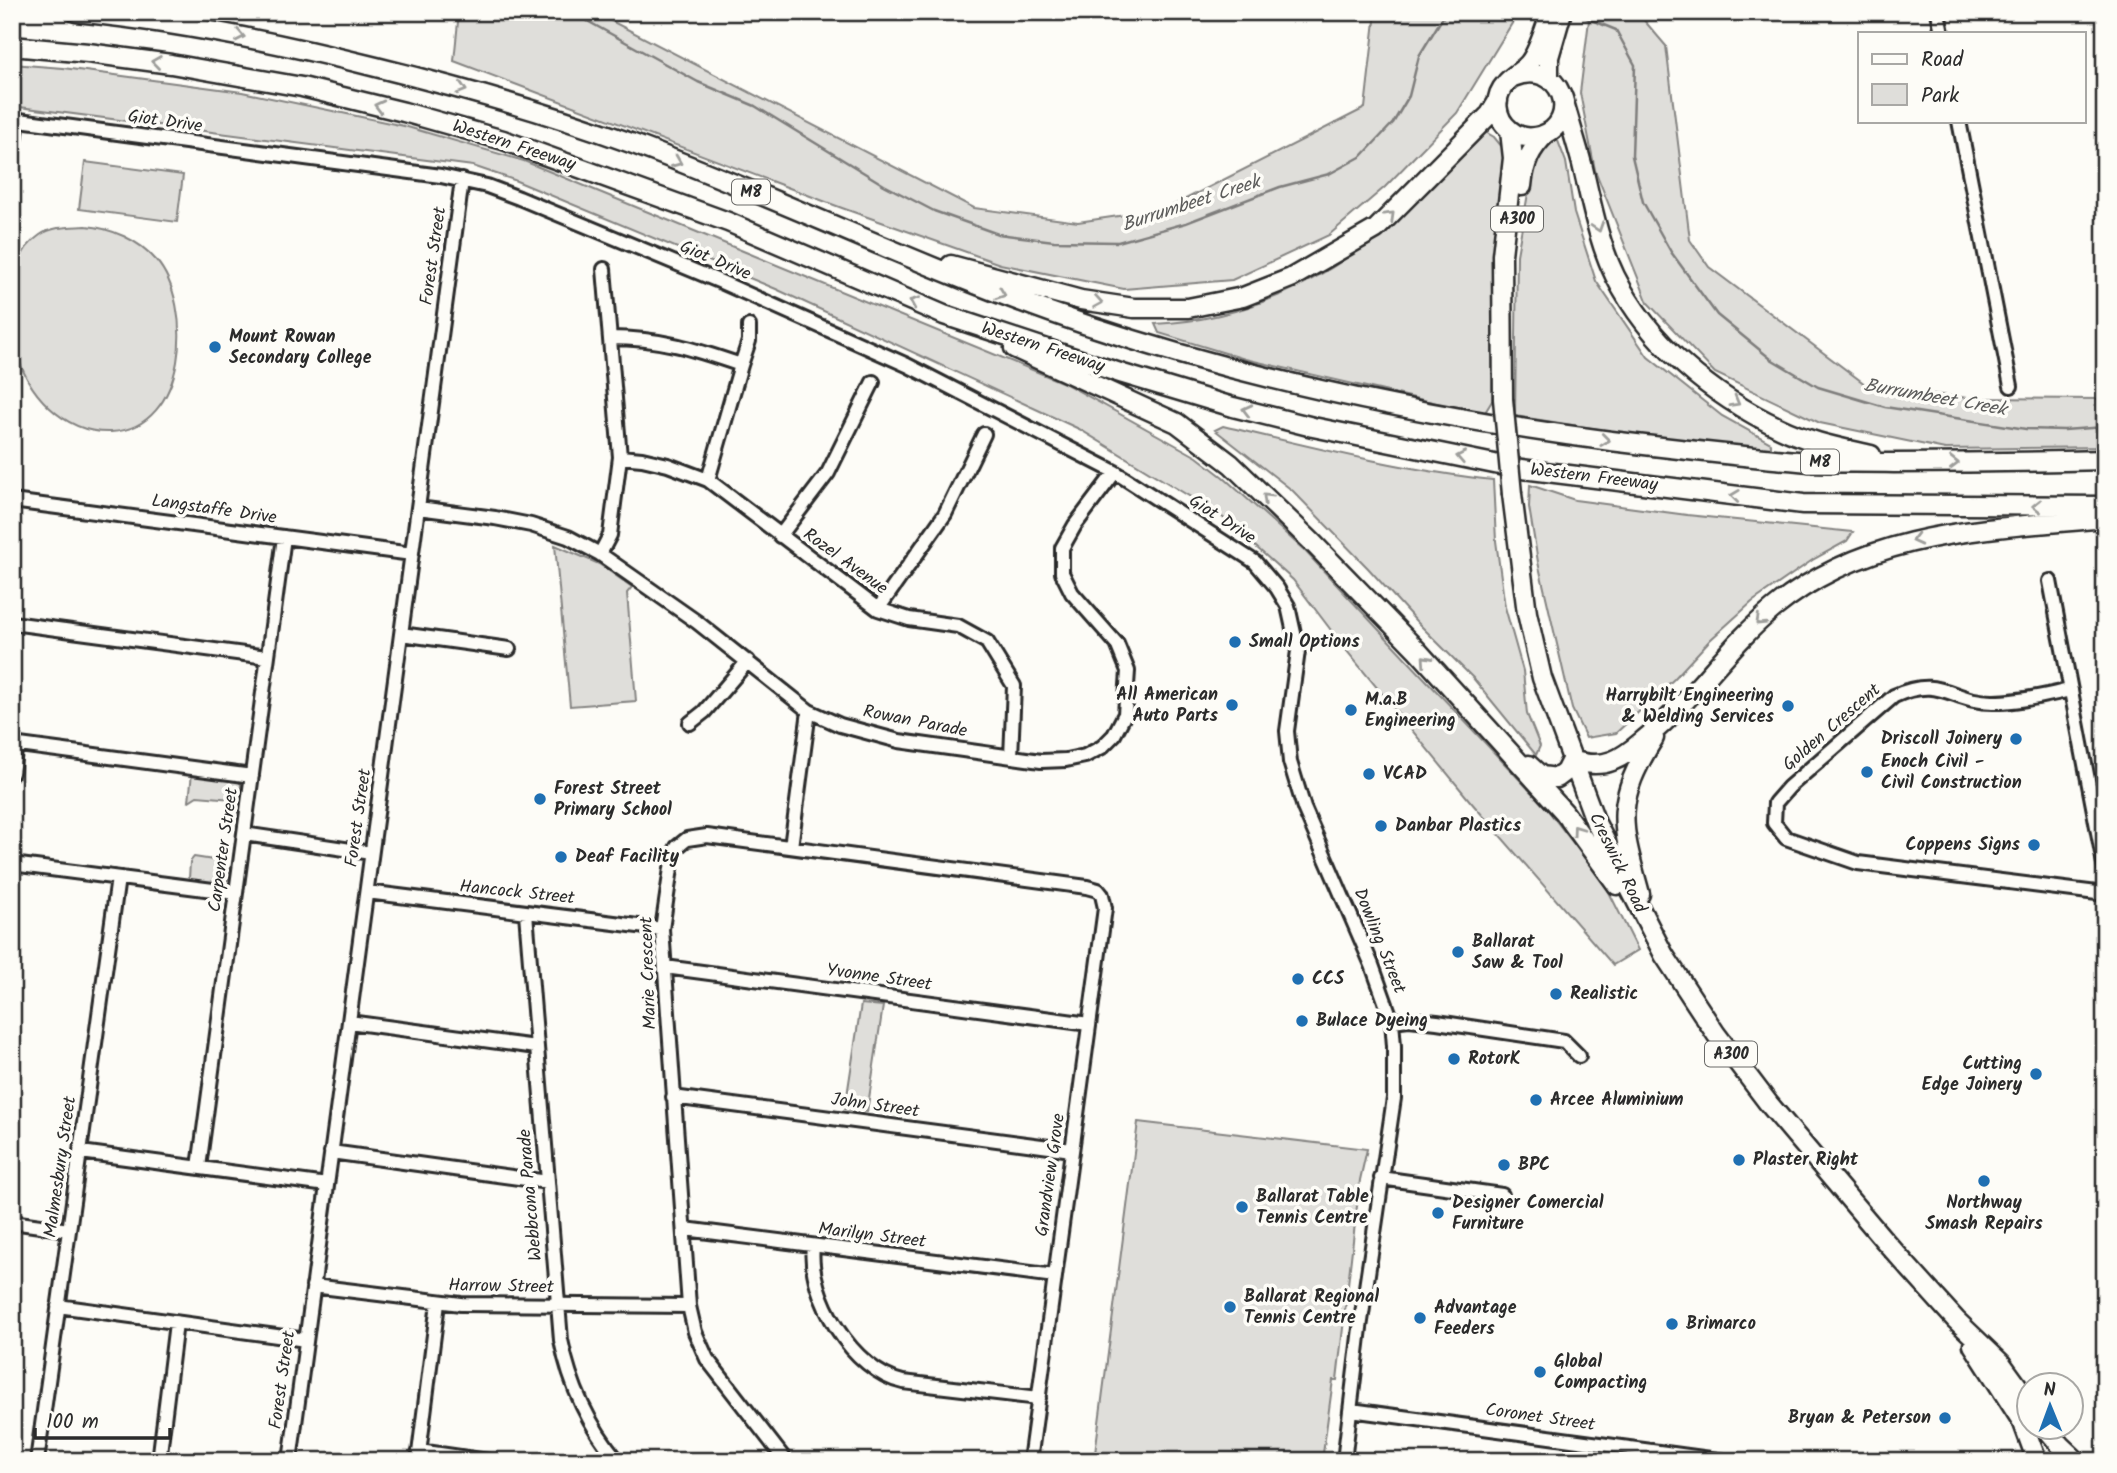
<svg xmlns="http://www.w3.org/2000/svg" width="2117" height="1473" viewBox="0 0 2117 1473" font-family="Kalam,sans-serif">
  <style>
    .green { fill: #dfdeda; stroke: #858482; stroke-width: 2 }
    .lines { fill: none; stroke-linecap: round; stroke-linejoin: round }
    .stream { stroke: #7e7d7b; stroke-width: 2.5 }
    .minor-casing { stroke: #2b2b2b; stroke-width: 18 }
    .highway-casing { stroke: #2b2b2b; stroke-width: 23 }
    .minor { stroke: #fdfcf7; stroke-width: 12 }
    .highway { stroke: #fdfcf7; stroke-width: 18 }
    .highway-bridge-casing { stroke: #2b2b2b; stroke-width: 23; stroke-linecap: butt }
    .highway-bridge { stroke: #fdfcf7; stroke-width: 18 }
    .oneway { stroke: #9e9e9b }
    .poi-dot { fill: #1f6fb2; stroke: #fdfcf7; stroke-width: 2.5 }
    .labels { text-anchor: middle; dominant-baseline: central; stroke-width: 7; stroke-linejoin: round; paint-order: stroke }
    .shield { fill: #fdfcf7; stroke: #6a6a68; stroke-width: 2 }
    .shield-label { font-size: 16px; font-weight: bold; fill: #2b2b2b }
    .street-label { font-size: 18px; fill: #2b2b2b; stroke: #fdfcf7 }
    .poi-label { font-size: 18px; font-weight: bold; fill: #2b2b2b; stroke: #fdfcf7; text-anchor: start }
    .water-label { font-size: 19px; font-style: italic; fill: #5b5b5a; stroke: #fdfcf7 }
  </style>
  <rect width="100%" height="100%" fill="#fdfcf7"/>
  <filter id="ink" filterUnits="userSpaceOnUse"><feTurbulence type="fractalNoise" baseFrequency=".0143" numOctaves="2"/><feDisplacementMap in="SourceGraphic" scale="14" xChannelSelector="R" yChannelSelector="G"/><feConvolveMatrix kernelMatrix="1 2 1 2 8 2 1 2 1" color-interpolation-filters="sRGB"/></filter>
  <g filter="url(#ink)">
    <path class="green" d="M459,12h135l380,196 104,14 88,-13 199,-101 11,-96h140l-2,8 -57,93 -72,74 -56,48 -97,45 -108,9 -124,-25 -158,-56 -388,-147z
      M1590,12h47l29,34 24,194 19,27 160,120 100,11 136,1v48l-160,2 -125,-26 -105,-50 -67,-70 -53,-133 -15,-77z
      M12,64l51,4 179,24 162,34 120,35 540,222 133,74 26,20 81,73 243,259 59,77 32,64 -25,15 -143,-164 -124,-151 -53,-70 -73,-65 -141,-86 -303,-140 -262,-109 -41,-14 -461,-60z
      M1482,130l12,7 13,16c-20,76 -13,169 -15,248l-8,13 -239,-55 -86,-26 -4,-9c109,-5 193,-57 270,-130 21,-19 38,-43 57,-64z
      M1547,140l11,1 8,21 8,51 22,68 52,76 74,59 49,27v7l-56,-3 -200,-31 2,-161 17,-95z
      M85,162l98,13 -6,47 -98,-13z
      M86,226c25,2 53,14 70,34 39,45 32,169 -45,172 -47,2 -86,-40 -95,-84 -4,-14 -4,-28 -4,-42 0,-26 4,-55 28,-71 13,-9 30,-8 46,-9z
      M1223,426c89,21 179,44 270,54l3,61 9,66 18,64 4,43 13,32 -4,9 -63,-77 -57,-57 -48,-53 -75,-77 -78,-61z
      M1530,485l45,15 112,15 166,17 -6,9 -33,18 -62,43 -42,38 -36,39 -58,54 -30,5 -14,-29 -34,-147 -9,-55z
      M555,545l44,19 33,23 -5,6 9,108 -66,5z
      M192,773l43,6 6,5v8l-8,7 -36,-3 -8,5z
      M194,857l32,5 5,9 -2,8 -8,7 -30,-4 -2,-3 1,-17z
      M861,1004l22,2 -16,106 -22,-3z
      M1138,1122l229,27 -7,31 -23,200h-4l-11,81h-228z"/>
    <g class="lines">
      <path class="stream" d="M571,12l127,70 57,24 129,79 50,26 64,23 56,7 64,1 68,-19 94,-36 49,-13 33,-18 31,-33 16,-27 10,-40 27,-44
        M1579,15l37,15 19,35 -3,91 11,46 28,50 46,63 54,44 47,28 67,20 141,22 38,1 41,-3"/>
      <defs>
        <path id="minor" d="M1938,12l4,21
          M12,119l429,57 46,10 32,12 202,84 186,83 208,107 140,90 22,26 11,18 10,45 -11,80 3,31 14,46 68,157 20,56 2,25v52l-34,230 -16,133
          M1959,121l52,265
          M12,162l6,-42
          M610,338c51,0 84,11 131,27l-33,115
          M741,365l8,-24v-15
          M620,457l22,2 26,6 40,15 170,129 31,10 49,7 29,16 27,44 -3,71
          M12,501l400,53
          M418,508l77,10 36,7 37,12 32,17 97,68 112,89 31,14 59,16 142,20 25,-1 19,-4 17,-9 12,-12 11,-21 3,-43 -11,-27 -45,-51 -10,-20v-25l13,-23 40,-53
          M780,536l48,-63 45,-91
          M600,554l10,-19 10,-78 -16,-188
          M2050,581l55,288
          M878,609l67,-95 39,-80
          M12,623l255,34
          M401,634l108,15
          M2071,690c-25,5 -51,12 -76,12 -44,1 -52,-28 -101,-6l-105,91 -14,16 -1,20 12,15 72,25 247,31
          M690,723l14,-11 44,-51
          M12,744l240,32
          M12,773l4,-29
          M244,834l127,19
          M791,847l18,-136
          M12,864l224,29
          M367,892l295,37
          M526,913l35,427c9,46 27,85 57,121
          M665,967l424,57
          M1392,1021l17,-2 28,3 127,19 15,15
          M349,1022l187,25
          M673,1097l399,53
          M81,1152l246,33
          M331,1152l217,30
          M199,1167l85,-630
          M1381,1178l121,17
          M12,1222l57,8
          M685,1229l370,47
          M813,1246c-6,50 40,125 90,136l136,16
          M313,1286l148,18 228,2
          M58,1306l248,34
          M1351,1410l374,51
          M419,1451l69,10
          M37,1461l81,-583
          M159,1461l17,-138
          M290,1461l172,-1281
          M418,1461l20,-158
          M786,1461l-79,-102 -12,-27 -6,-26 -27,-377 11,-74 4,-8 10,-8 20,-3 380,51 11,3 4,5
          M1030,1461l75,-553 -3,-13"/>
        <path id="highway" d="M76,12c102,10 201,30 300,55 85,21 170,45 252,75 155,57 303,131 459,183 170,57 347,93 524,116 66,8 133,16 199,21 28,1 56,0 84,1 70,0 141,-1 211,-3
          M12,46l76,7 83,11 131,23 102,25 99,28 225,82 216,93 179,59 110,33 80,20 201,41 289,36 302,2
          M1513,77c49,-20 70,46 27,59 -11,3 -22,1 -30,-6 -15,-12 -17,-33 -4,-47 7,-8 18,-13 24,-21 10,-14 15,-35 21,-50
          M1549,78v-21l13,-45
          M1563,98c6,22 13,44 19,66 9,37 16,77 33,112 34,68 97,120 165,152 29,14 61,20 91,27
          M1522,186c2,-22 8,-37 24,-52
          M951,265l130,35 53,8h54l55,-11 48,-19 85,-49 114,-115 8,-13
          M1014,348l163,75 54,41 80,77 106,109 147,162 53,73
          M1503,399l-1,-144 11,-97 -3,-27
          M1512,494l15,119 15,65 54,145 68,132 52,79 53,70 115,136 72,80 45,43 29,40
          M1571,760c13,4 28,6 41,1 14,-5 24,-15 35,-24 47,-38 80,-90 126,-128 95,-79 215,-80 332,-91
          M1529,765l12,11 16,2 8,-6 6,-12
          M1640,894c-19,-70 -27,-91 14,-156
          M1973,1345l50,78 14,38
          M2046,1428l14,17 17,16"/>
      </defs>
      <use href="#minor" class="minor-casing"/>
      <use href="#highway" class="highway-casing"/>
      <use href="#minor" class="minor"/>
      <use href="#highway" class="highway"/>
      <defs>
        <path id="highway-bridge" d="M1503,399l9,95"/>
      </defs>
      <use href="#highway-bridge" class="highway-bridge-casing"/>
      <use href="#highway-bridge" class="highway-bridge"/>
    </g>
    <defs><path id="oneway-chevron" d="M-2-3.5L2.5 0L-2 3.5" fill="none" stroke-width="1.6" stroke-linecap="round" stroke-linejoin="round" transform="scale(1.75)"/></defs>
    <g class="oneway">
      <use href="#oneway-chevron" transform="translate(240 36) rotate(11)"/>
      <use href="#oneway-chevron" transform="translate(156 62) rotate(-172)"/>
      <use href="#oneway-chevron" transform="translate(462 89) rotate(17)"/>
      <use href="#oneway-chevron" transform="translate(379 106) rotate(-166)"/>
      <use href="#oneway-chevron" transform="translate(677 162) rotate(22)"/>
      <use href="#oneway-chevron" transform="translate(1390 216) rotate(-44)"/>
      <use href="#oneway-chevron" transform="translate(1598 227) rotate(72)"/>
      <use href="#oneway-chevron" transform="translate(1001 294) rotate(20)"/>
      <use href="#oneway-chevron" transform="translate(914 302) rotate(-157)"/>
      <use href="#oneway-chevron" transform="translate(1098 302) rotate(9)"/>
      <use href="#oneway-chevron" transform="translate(1735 402) rotate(30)"/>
      <use href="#oneway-chevron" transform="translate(1247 410) rotate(-166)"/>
      <use href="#oneway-chevron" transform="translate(1605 440) rotate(7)"/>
      <use href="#oneway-chevron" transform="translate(1461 457) rotate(-169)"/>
      <use href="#oneway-chevron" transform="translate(1954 463) rotate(1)"/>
      <use href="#oneway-chevron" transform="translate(1735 496) rotate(-173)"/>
      <use href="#oneway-chevron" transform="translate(1267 498) rotate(-136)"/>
      <use href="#oneway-chevron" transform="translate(2037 506) rotate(-180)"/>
      <use href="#oneway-chevron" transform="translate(1916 540) rotate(166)"/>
      <use href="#oneway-chevron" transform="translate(1760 621) rotate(137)"/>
      <use href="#oneway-chevron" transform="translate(1426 660) rotate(-132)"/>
      <use href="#oneway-chevron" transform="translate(1577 830) rotate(-126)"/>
    </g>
  </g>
  <g class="poi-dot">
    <circle cx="215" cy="347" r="7"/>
    <circle cx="1235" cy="642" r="7"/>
    <circle cx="1232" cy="705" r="7"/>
    <circle cx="1788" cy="706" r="7"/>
    <circle cx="1351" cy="710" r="7"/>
    <circle cx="2016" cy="739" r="7"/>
    <circle cx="1867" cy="772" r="7"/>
    <circle cx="1369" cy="774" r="7"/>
    <circle cx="540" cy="799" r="7"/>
    <circle cx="1381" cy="826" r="7"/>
    <circle cx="2034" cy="845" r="7"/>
    <circle cx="561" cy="857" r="7"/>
    <circle cx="1458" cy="952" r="7"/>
    <circle cx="1298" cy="979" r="7"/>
    <circle cx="1556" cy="994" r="7"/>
    <circle cx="1302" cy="1021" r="7"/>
    <circle cx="1454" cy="1059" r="7"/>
    <circle cx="2036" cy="1074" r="7"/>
    <circle cx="1536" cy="1100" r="7"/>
    <circle cx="1739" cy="1160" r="7"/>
    <circle cx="1504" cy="1165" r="7"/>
    <circle cx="1984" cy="1181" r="7"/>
    <circle cx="1242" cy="1207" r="7"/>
    <circle cx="1438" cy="1213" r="7"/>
    <circle cx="1230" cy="1307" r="7"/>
    <circle cx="1420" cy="1318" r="7"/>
    <circle cx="1672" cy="1324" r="7"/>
    <circle cx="1540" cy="1372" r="7"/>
    <circle cx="1945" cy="1418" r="7"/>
  </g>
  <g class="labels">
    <g class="shield">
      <rect x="732" y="179.5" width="38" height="25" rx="5"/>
      <rect x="1491" y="206.5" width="52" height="25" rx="5"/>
      <rect x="1801" y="449.5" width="38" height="25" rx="5"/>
      <rect x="1705" y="1041.5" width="52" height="25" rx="5"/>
    </g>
    <g class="shield-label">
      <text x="751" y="192">M8</text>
      <text x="1517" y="219">A300</text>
      <text x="1820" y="462">M8</text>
      <text x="1731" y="1054">A300</text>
    </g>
    <g class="street-label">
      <text transform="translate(165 122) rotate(8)">Giot Drive</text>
      <text transform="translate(514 146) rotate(18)">Western Freeway</text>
      <text transform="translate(434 256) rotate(-82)">Forest Street</text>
      <text transform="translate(715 261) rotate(23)">Giot Drive</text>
      <text transform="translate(1043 348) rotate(18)">Western Freeway</text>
      <text transform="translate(1594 478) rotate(7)">Western Freeway</text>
      <text transform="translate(214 510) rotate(8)">Langstaffe Drive</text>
      <text transform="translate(1222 520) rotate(33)">Giot Drive</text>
      <text transform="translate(845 562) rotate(36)">Rozel Avenue</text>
      <text transform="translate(915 722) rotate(11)">Rowan Parade</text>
      <text transform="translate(1832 728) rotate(-41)">Golden Crescent</text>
      <text transform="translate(359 818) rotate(-82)">Forest Street</text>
      <text transform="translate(224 850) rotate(-82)">Carpenter Street</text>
      <text transform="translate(1617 863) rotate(64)">Creswick Road</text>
      <text transform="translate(517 893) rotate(6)">Hancock Street</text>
      <text transform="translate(1379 941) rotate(68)">Dowling Street</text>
      <text transform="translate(649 973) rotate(-92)">Marie Crescent</text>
      <text transform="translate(879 978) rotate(8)">Yvonne Street</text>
      <text transform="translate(875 1106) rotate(8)">John Street</text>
      <text transform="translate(61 1167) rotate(-82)">Malmesbury Street</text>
      <text transform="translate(1051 1175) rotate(-82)">Grandview Grove</text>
      <text transform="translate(531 1195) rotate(-95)">Webbcona Parade</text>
      <text transform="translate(872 1236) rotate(7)">Marilyn Street</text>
      <text transform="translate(501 1287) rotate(1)">Harrow Street</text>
      <text transform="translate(283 1380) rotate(-82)">Forest Street</text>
      <text transform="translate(1540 1418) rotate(8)">Coronet Street</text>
    </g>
    <g class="poi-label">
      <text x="229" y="337">Mount Rowan<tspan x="229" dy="21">Secondary College</tspan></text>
      <text x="1249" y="642">Small Options</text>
      <text x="1218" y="695" text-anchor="end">All American<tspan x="1218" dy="21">Auto Parts</tspan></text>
      <text x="1774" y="696" text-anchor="end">Harrybilt Engineering<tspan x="1774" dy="21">&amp; Welding Services</tspan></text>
      <text x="1365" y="700">M.a.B<tspan x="1365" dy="21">Engineering</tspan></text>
      <text x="2002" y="739" text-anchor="end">Driscoll Joinery</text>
      <text x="1881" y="762">Enoch Civil -<tspan x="1881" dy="21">Civil Construction</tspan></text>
      <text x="1383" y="774">VCAD</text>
      <text x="554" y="789">Forest Street<tspan x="554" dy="21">Primary School</tspan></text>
      <text x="1395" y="826">Danbar Plastics</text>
      <text x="2020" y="845" text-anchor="end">Coppens Signs</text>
      <text x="575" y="857">Deaf Facility</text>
      <text x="1472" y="942">Ballarat<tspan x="1472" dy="21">Saw &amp; Tool</tspan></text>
      <text x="1312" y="979">CCS</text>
      <text x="1570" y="994">Realistic</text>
      <text x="1316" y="1021">Bulace Dyeing</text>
      <text x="1468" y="1059">RotorK</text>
      <text x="2022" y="1064" text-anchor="end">Cutting<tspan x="2022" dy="21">Edge Joinery</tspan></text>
      <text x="1550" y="1100">Arcee Aluminium</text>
      <text x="1753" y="1160">Plaster Right</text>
      <text x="1518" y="1165">BPC</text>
      <text x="1256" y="1197">Ballarat Table<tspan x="1256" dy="21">Tennis Centre</tspan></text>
      <text x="1452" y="1203">Designer Comercial<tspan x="1452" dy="21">Furniture</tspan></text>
      <text x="1984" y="1203" text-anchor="middle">Northway<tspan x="1984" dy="21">Smash Repairs</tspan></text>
      <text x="1244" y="1297">Ballarat Regional<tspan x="1244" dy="21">Tennis Centre</tspan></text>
      <text x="1434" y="1308">Advantage<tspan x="1434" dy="21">Feeders</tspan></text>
      <text x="1686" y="1324">Brimarco</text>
      <text x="1554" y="1362">Global<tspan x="1554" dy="21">Compacting</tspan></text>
      <text x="1931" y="1418" text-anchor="end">Bryan &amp; Peterson</text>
    </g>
    <g class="water-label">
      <text transform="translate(1191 204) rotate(-18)">Burrumbeet Creek</text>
      <text transform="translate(1935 398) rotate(10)">Burrumbeet Creek</text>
    </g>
  </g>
  <rect width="2117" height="1473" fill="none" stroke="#fdfcf7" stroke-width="42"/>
  <rect x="21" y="21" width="2075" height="1431" fill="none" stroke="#2b2b2b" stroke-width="2.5" filter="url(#ink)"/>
  <rect x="1858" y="32" width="228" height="91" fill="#fdfcf7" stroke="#a9a8a5" stroke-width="2"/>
  <rect x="1872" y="54" width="35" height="10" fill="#fdfcf7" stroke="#a9a8a5" stroke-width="2"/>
  <text x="1921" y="66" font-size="21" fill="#2b2b2b">Road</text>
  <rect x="1872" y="84" width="35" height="21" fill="#dfdeda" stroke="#a9a8a5" stroke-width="2"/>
  <text x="1921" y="102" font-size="21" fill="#2b2b2b">Park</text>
  <g transform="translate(2050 1406) rotate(359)"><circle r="33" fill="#fdfcf7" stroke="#a9a8a5" stroke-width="2"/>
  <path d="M0-5L12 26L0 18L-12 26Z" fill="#1f6fb2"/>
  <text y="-10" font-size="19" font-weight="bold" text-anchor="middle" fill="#2b2b2b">N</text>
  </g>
  <path d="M35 1428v10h135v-10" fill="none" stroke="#2b2b2b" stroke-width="3.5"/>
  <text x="46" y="1428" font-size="21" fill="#2b2b2b" stroke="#fdfcf7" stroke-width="5" paint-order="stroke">100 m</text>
</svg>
